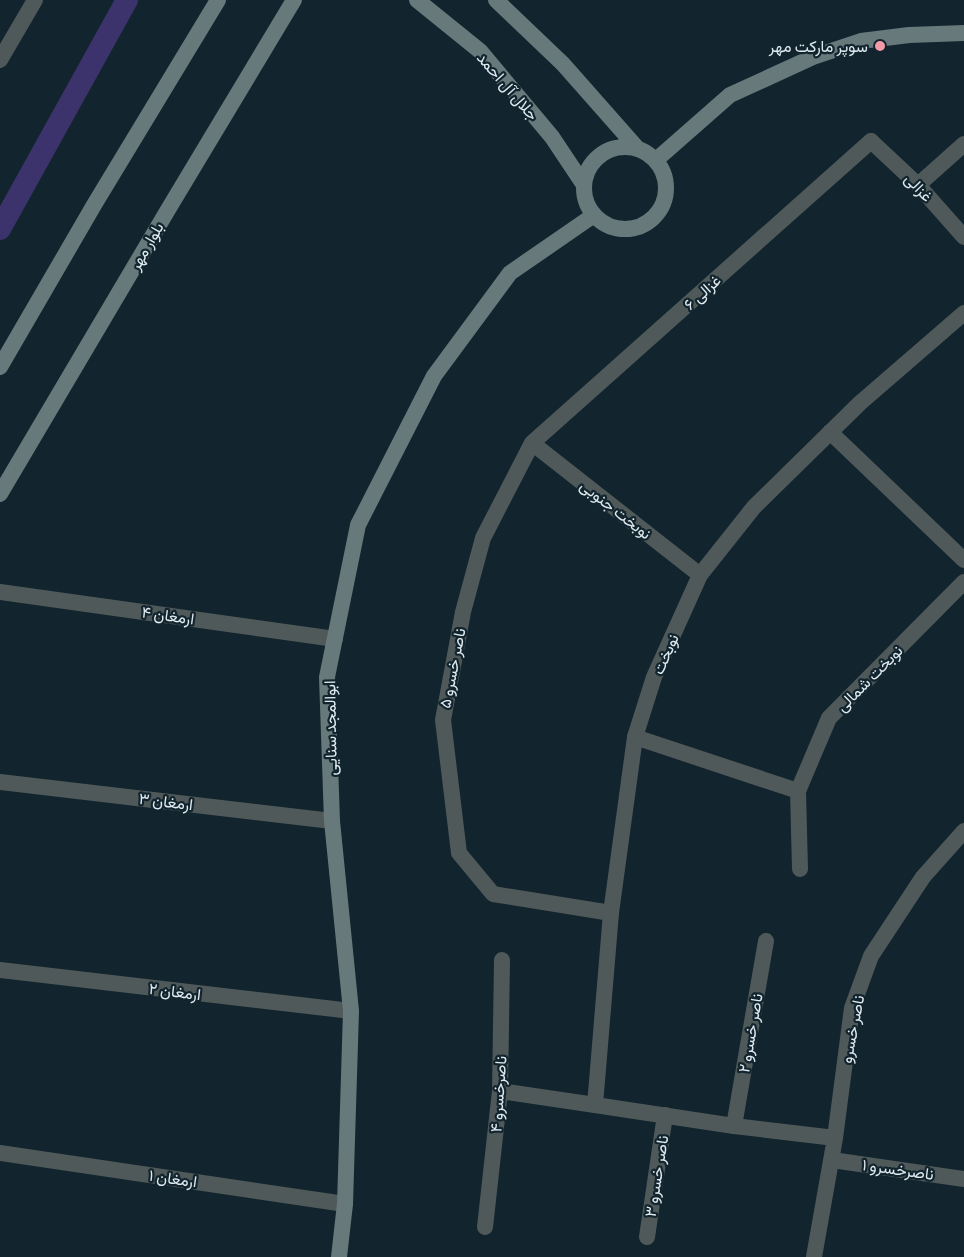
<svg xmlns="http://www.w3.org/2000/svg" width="964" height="1257" viewBox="0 0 964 1257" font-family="Manrope,Vazirmatn,sans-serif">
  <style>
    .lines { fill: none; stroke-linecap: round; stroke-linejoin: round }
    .canal { stroke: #3c336d; stroke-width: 22 }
    .minor { stroke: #4f595a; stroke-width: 16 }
    .tertiary { stroke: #4f595a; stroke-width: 16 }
    .secondary { stroke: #68797b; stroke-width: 16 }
    .poi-dot { fill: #f39aa9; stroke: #12242d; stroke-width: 2 }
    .labels { text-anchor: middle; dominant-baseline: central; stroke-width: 4.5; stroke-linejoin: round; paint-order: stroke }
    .poi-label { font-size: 16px; fill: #dfeaf0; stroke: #12242d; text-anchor: end }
    .street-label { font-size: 16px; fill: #dfeaf0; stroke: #12242d }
  </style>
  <rect width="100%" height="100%" fill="#12242d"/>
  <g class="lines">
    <path class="canal" d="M0,229l127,-229"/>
    <path class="minor" d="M918,185l46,-41
      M830,432l134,128
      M532,443l168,132
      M0,592l335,47
      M635,737l163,54
      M0,782l332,39
      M800,869l-2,-78 31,-73 135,-136
      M611,913l-118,-19 -34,-41 -16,-133 20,-108 20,-74 49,-95 339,-302
      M0,970l351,41
      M500,1091l95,14
      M734,1126l32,-185
      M0,1153l345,51
      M832,1160l132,19
      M485,1227l15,-136 2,-131
      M647,1237l18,-122"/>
    <path class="tertiary" d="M0,60l35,-60
      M871,141l47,44 46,52
      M835,1138l-101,-12 -139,-21 16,-192 24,-176 19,-60 46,-102 54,-68 106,-104 104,-90
      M814,1257l21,-119 17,-130 19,-52 52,-79 41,-46"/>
    <path class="secondary" d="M417,0l63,51 72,86 32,48
      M496,0l67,64 75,85
      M584 188a41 41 0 1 1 82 0a41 41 0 1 1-82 0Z
      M656,160l74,-65 83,-38 48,-16 48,-6 55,-2
      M0,367l94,-162 124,-205
      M0,494l169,-286 125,-208
      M339,1257l6,-53 6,-193 -19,-190 -5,-144 31,-152 76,-149 76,-103 84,-58"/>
  </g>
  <circle class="poi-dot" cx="880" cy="46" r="6"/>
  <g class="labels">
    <g class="poi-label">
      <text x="868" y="46">سوپر مارکت مهر</text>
    </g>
    <g class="street-label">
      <text transform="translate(508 86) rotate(49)">جلال آل احمد</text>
      <text transform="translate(919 187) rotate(46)">غزالی</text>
      <text transform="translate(146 246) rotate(-60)">بلوار مهر</text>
      <text transform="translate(702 292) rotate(-42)">غزالی ۶</text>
      <text transform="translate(616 509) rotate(38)">نوبخت جنوبی</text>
      <text transform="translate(168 615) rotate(8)">ارمغان ۴</text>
      <text transform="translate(665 654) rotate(-66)">نوبخت</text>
      <text transform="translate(452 668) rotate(-79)">ناصر خسرو ۵</text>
      <text transform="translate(869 678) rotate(-45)">نوبخت شمالی</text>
      <text transform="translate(330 728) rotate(-91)">ابوالمجد سنایی</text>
      <text transform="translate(166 801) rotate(7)">ارمغان ۳</text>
      <text transform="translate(175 991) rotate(7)">ارمغان ۲</text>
      <text transform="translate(852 1029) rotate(-79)">ناصر خسرو</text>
      <text transform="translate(750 1033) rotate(-80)">ناصر خسرو ۲</text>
      <text transform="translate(498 1094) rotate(-86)">ناصرخسرو ۴</text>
      <text transform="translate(898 1169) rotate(8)">ناصرخسرو ۱</text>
      <text transform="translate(656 1176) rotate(-81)">ناصر خسرو ۳</text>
      <text transform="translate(173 1178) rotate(8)">ارمغان ۱</text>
    </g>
  </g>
</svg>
